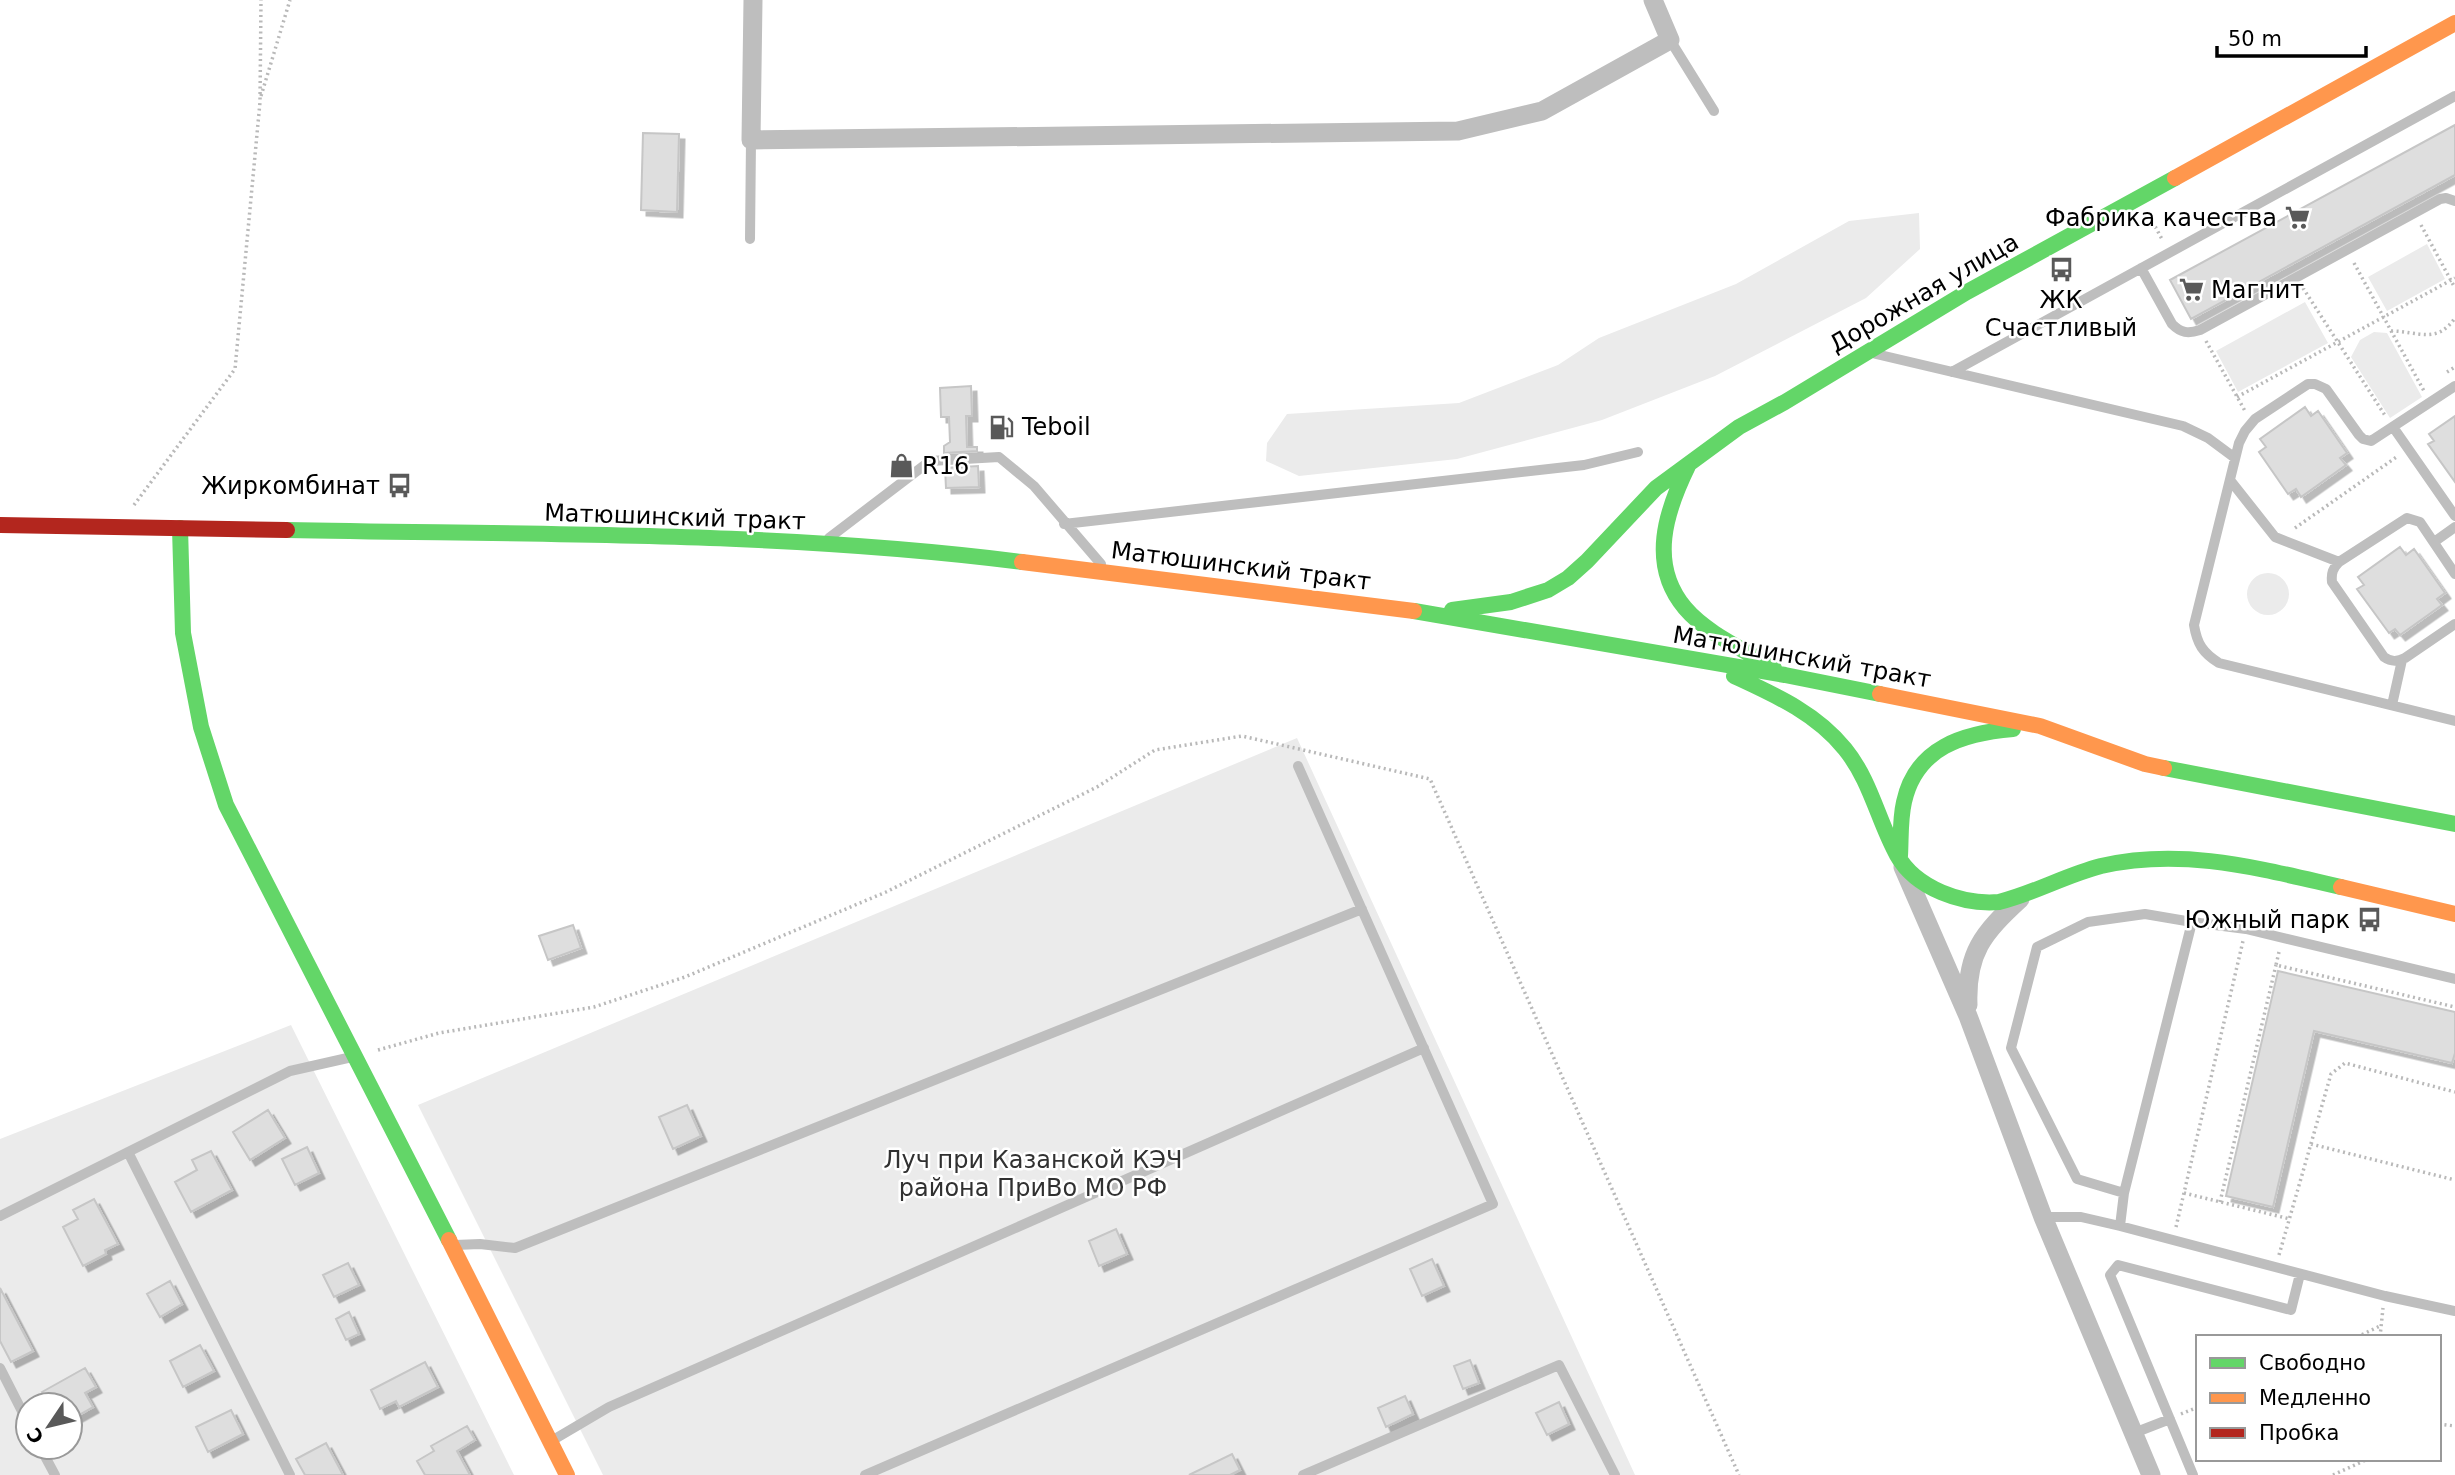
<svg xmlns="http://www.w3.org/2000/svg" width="2455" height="1475" viewBox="0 0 2455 1475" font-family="'DejaVu Sans',sans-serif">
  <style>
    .green { fill: #ebebeb; fill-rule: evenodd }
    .building { fill: #dedede; stroke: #c6c6c6; stroke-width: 2; filter: url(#shadow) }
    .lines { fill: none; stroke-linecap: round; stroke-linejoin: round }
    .path { stroke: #b9b9b9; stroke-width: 3.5; stroke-dasharray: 2 3.5; stroke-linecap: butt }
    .lane { stroke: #bebebe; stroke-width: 10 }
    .street { stroke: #bebebe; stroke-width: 19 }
    .fast { stroke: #63d668; stroke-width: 16 }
    .slow { stroke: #ff974d; stroke-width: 16 }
    .jam { stroke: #b3261e; stroke-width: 16 }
    .labels { text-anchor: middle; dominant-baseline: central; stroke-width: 5; stroke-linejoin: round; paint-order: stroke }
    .poi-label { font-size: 24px; fill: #000; stroke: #fff; text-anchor: end }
    .street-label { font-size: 24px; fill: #000; stroke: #fff }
    .park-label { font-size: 24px; fill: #313131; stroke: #fff }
  </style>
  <defs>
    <filter id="shadow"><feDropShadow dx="5.5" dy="5.5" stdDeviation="0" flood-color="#0004"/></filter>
  </defs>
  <rect width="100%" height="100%" fill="#fff"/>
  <path class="green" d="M1919,213l1,36 -54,49 -151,78 -113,44 -145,39 -158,17 -33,-15 1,-18 20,-29 172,-11 99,-38 41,-27 137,-54 113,-63z
    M2427,244l18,35 -58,32 -19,-34z
    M2305,302l23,41 -90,49 -22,-41z
    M2374,332l13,1 35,64 -32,21 -39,-61 9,-17z
    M2247 594a21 21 0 1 1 42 0a21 21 0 1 1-42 0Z
    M1297,738l338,737h-1032l-185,-370z
    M291,1025l223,450h-514v-336zM28,1405h42v42h-42z"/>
  <path class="building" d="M2455,125v50l-264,144 -21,-39z
    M643,133l36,1 -2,78 -36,-2z
    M971,386l1,30h-6l1,31h10v4l-33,2v-7l6,-4 -1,-25h-8l-1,-29z
    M2305,407l6,9 7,-5 29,42 -7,5 6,7 -45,32 -5,-8 -8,5 -29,-42 7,-5 -6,-8z
    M2455,416v66l-27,-38 6,-3 -5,-7z
    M978,466l1,21 -33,1 -1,-20z
    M2400,547l6,8 8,-6 31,44 -8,6 5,6 -42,30 -5,-6 -6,4 -32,-44 7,-4 -6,-8z
    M573,925l8,23 -33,12 -9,-24z
    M2278,971l177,41v41l-3,10 -138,-32 -41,176 -47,-11z
    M687,1105l14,31 -28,13 -14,-32z
    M268,1110l17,28 -35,22 -17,-28z
    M307,1147l12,26 -24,12 -13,-26z
    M211,1151l21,39 -41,22 -16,-30 22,-12 -5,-10z
    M94,1199l24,45 -13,6 1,4 -23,12 -20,-39 15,-8 -5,-9z
    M1116,1229l11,25 -28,12 -10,-25z
    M1432,1259l12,27 -22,10 -12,-27z
    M348,1263l11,22 -25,12 -11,-22z
    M170,1281l12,23 -22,13 -13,-23z
    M0,1288l33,63 -22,11 -11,-21z
    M349,1312l10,22 -13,6 -10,-21z
    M200,1345l14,26 -31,16 -13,-26z
    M1470,1360l9,23 -16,6 -9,-23z
    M425,1362l13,25 -39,20 -3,-6 -16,8 -9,-19z
    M85,1368l11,19 -11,6 8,14 -23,13v-15h-20l-8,-13z
    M1405,1396l8,18 -27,13 -8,-19z
    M1559,1402l10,22 -22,11 -11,-22z
    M231,1410l12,24 -35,18 -12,-25z
    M467,1426l8,14 -18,11 13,24h-45l-8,-14 17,-10 -3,-5z
    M326,1443l17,32h-38l-9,-16z
    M1232,1454l8,16 -10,5h-41z"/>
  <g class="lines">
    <path class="path" d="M261,96l29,-96
      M2150,217l13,24
      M2421,225l34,63
      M2354,263l70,128
      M2303,288l83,129
      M2391,331c27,0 45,14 64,-13
      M2206,341l39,70
      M2447,372l8,-5
      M2237,397l218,-119
      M134,505l101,-136 25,-267 1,-102
      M2295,528l103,-72
      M2279,952l-3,13 179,42
      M378,1050l61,-17 155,-26 91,-30 201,-85 211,-105 58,-37 87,-14 188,43 309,696
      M2311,1144l144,36
      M2184,1193l106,26
      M2220,1202l56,-237
      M2176,1227l67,-286
      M2279,1255l52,-181 14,-11 110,29
      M2357,1337l23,-11
      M2380,1337l3,-29
      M2181,1414l17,-7
      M2439,1424l16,2
      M2333,1475l35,-16"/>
    <path class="lane" d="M1670,40l44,71
      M750,239l1,-99
      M2141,268l31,56c9,9 16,10 28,6l240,-131 6,-1 9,3
      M1876,354l307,72 25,12 27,20
      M1952,372l503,-276
      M2455,386l-84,55 -8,-2 -4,-4 -33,-46 -11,-5h-7l-53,35 -10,12 -6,12 -45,182c3,19 9,28 25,38l236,58
      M2393,427l62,89
      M2230,480l45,57 64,25
      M1064,524l520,-59 54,-13
      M829,538l101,-77 69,-4 35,29 67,78
      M2434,542l21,-15
      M2455,574l-35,-52 -13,-4 -68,44c-6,6 -8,11 -7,20l52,75c7,5 13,5 21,1l50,-34
      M2392,705l10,-45
      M2145,914l47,8 -68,271 -47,-14 -66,-131 26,-101 51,-25z
      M2192,922l54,7 209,50
      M128,1152l162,323
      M0,1216l290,-145 62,-14
      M2043,1217h38l39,9 265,70 70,15
      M2120,1226l4,-33
      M455,1245l25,-1 35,4 847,-339
      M0,1368l28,55
      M2134,1433l36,-14
      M553,1440l56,-33 815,-359
      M40,1447l15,28
      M865,1475l628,-271 -195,-438
      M1303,1475l256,-110 56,110
      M2193,1475l-83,-200 8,-10 173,45 9,-36"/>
    <path class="street" d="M753,0l-2,140 707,-9 84,-20 128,-71 -17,-40
      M1903,867l65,149 75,201 108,258
      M1968,1005c-2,-52 15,-72 52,-106"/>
    <path class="fast" d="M1688,466c-22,45 -40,98 -3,142 22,26 60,42 89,60
      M180,528l3,105 18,94 25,78 223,435
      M287,530c245,5 492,1 735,32
      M1452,610l59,-8 37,-12 20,-12 19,-17 69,-73 83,-61 46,-25 182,-110 208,-114
      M1414,611l371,64 95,19
      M1734,676c41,19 82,37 111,73 26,32 33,72 52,106 19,34 66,50 102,47 36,-9 67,-27 102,-36 83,-19 160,3 240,21
      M2164,768l291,56
      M1900,856c1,-18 0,-37 4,-54 12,-55 60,-69 109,-73"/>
    <path class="slow" d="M2175,178l280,-155
      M1022,562l392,49
      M1880,694l160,32 105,38 19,4
      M2341,887l114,27
      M449,1240l118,235"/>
    <path class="jam" d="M0,525l287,5"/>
  </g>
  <defs>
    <symbol id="supermarket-bare" viewBox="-9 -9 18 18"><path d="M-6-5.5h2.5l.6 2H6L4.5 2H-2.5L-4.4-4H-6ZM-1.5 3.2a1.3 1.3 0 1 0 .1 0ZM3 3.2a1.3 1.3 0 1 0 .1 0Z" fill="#595959" stroke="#fff" stroke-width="2.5" paint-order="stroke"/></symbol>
    <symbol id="bus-bare" viewBox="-9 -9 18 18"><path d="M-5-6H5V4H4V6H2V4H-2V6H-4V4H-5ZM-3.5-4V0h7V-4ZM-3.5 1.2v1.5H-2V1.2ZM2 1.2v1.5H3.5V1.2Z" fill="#595959" stroke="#fff" stroke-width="2.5" paint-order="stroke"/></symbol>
    <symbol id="fuel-bare" viewBox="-9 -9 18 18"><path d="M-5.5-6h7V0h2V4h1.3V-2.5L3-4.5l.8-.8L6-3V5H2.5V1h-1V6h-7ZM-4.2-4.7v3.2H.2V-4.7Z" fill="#595959" stroke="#fff" stroke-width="2.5" paint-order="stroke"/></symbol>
    <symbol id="shop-bare" viewBox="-9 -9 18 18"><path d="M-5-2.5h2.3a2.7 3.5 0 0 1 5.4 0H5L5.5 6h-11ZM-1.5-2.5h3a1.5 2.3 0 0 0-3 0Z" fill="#595959" stroke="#fff" stroke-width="2.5" paint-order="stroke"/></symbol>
  </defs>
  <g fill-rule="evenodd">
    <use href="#supermarket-bare" x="2280" y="200" width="35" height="35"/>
    <use href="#bus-bare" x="2044" y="252" width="35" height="35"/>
    <use href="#supermarket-bare" x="2174" y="272" width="35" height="35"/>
    <use href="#fuel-bare" x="984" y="410" width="35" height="35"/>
    <use href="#shop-bare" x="884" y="448" width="35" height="35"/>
    <use href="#bus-bare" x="382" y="468" width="35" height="35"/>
    <use href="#bus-bare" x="2352" y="902" width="35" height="35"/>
  </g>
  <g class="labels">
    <g class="poi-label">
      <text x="2277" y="218">Фабрика качества</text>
      <text x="2211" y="290" text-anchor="start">Магнит</text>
      <text x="2061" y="300" text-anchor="middle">ЖК<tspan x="2061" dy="28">Счастливый</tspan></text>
      <text x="1022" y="427" text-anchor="start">Teboil</text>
      <text x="922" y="466" text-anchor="start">R16</text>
      <text x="380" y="486">Жиркомбинат</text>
      <text x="2350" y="920">Южный парк</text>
    </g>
    <g class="street-label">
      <text transform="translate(1924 293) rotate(-30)">Дорожная улица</text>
      <text transform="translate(675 517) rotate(2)">Матюшинский тракт</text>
      <text transform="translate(1241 566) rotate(7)">Матюшинский тракт</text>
      <text transform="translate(1802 657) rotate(10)">Матюшинский тракт</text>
    </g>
    <g class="park-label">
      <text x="1033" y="1160">Луч при Казанской КЭЧ<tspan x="1033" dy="28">района ПриВо МО РФ</tspan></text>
    </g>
  </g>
  <rect x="2196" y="1335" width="245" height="126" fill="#ffffff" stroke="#999999" stroke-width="2"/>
  <rect x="2210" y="1358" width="35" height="10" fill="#63d668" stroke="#999999" stroke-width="2"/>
  <text x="2259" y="1370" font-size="21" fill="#000000">Свободно</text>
  <rect x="2210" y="1393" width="35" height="10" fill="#ff974d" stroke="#999999" stroke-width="2"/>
  <text x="2259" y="1405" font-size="21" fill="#000000">Медленно</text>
  <rect x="2210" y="1428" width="35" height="10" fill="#b3261e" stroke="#999999" stroke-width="2"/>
  <text x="2259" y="1440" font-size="21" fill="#000000">Пробка</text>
  <g transform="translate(49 1426) rotate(235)"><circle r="33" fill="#ffffff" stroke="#999999" stroke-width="2"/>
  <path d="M0-5L12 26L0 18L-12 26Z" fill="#595959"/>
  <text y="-10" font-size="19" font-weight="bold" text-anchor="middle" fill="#000000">С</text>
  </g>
  <path d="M2217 46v10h149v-10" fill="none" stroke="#000000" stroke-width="3.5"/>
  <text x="2228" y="46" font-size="21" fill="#000000" stroke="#ffffff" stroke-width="5" paint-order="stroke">50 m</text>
</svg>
